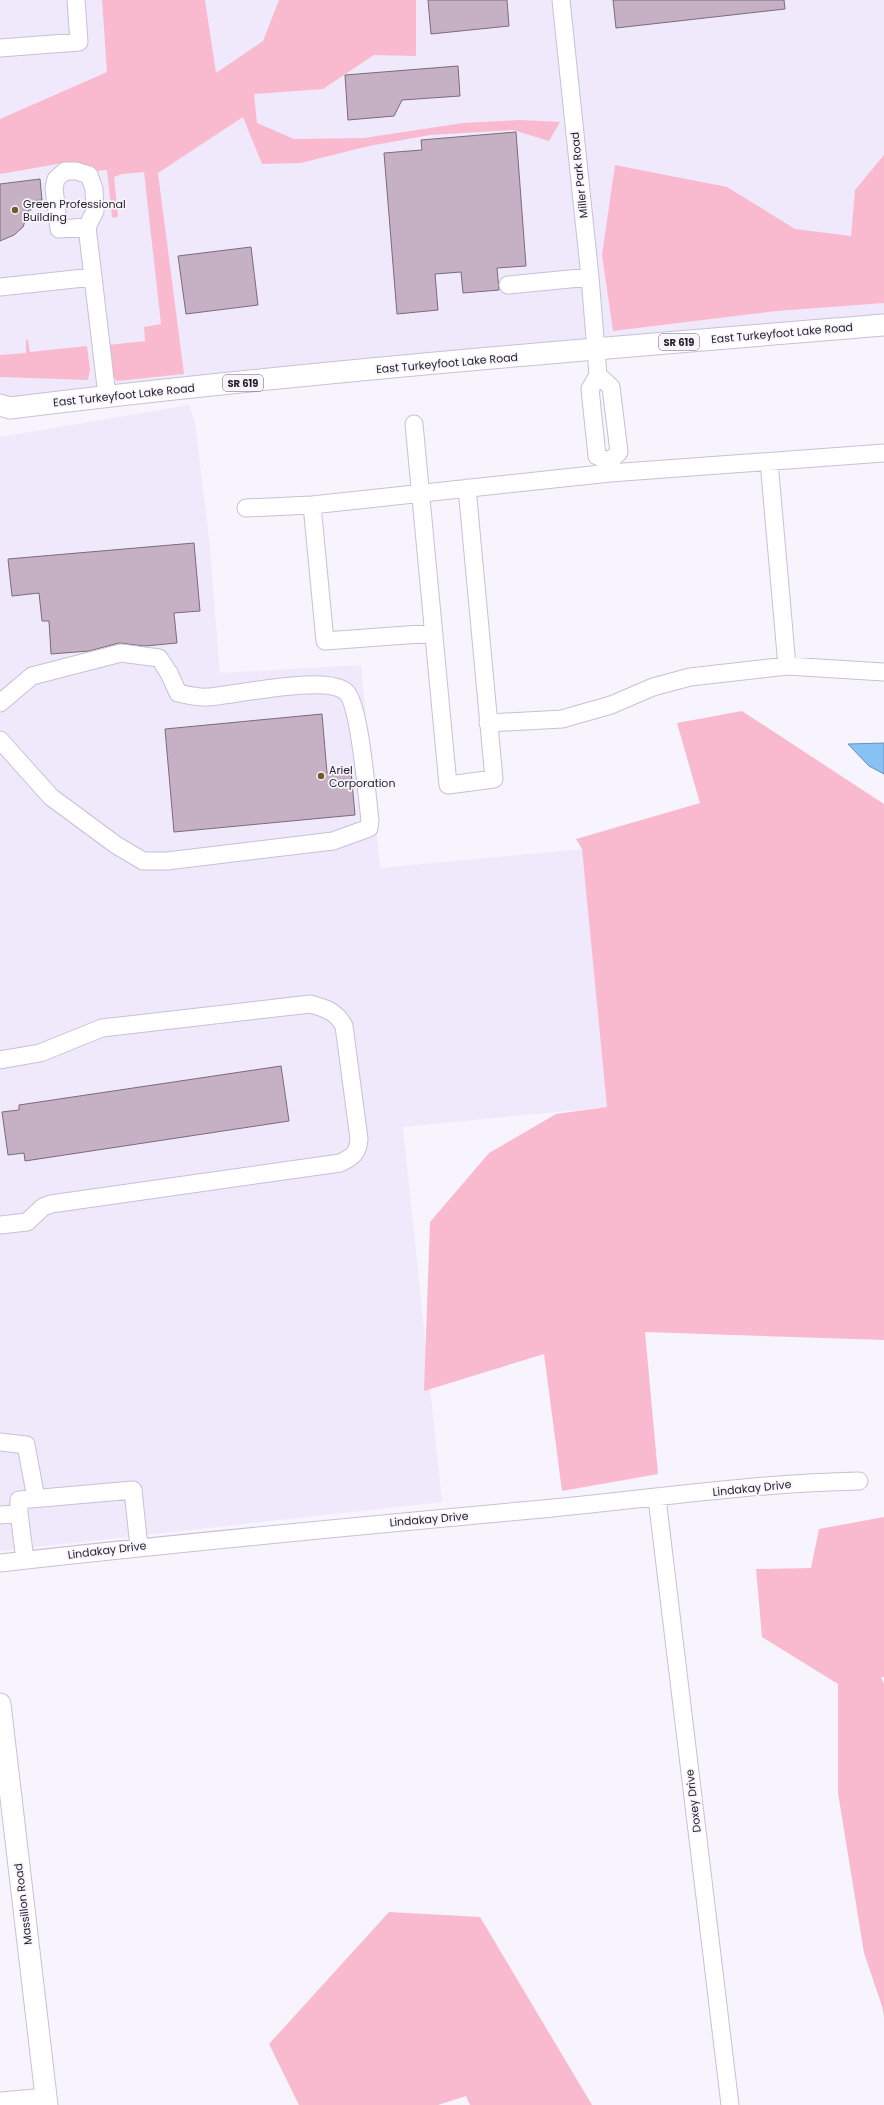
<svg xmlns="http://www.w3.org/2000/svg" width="884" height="2105" viewBox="0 0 884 2105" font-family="Poppins,sans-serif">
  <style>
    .built { fill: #efe9fb }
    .green { fill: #f9bacf }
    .water { fill: #88c1f4; stroke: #6990b6 }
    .building { fill: #c5b1c3; stroke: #7c6a7a }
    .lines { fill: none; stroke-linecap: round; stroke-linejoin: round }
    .minor-casing { stroke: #c8c0d6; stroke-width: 19 }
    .major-casing { stroke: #c8c0d6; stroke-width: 23 }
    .minor { stroke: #fff; stroke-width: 17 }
    .major { stroke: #fff; stroke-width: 21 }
    .poi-dot { fill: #72592a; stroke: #f7f4fd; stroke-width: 1.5 }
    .labels { text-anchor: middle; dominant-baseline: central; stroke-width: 3.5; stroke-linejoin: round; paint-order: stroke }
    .shield { fill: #f7f4fd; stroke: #615e66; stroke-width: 1 }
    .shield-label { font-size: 10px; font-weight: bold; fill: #211e26 }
    .street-label { font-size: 11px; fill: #211e26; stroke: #f7f4fd }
    .poi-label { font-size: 11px; fill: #211e26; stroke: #f7f4fd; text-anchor: start }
  </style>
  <rect width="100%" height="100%" fill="#f7f4fd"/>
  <path class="built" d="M0,0h884v325l-884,80z
    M189,405l6,18 14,115 11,135 141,-8 19,203 202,-19 26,258 -205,20 39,375 -442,49v-1114z"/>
  <path class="green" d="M102,0h103l11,73 47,-32 16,-41h137v56l-42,-1 -51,34 -69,5 3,29 37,16 70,-1 99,-15 57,-3 40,2 -11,19 -36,-11 -83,5 -61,11 -68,17 -39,1 -19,-47 -85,56 26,201 -67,7 -9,-11v-25l37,-4 -1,-14 17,-3 -17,-152 -22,2 -8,3 4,39 -3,2 -3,-1 -5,-47 -13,1 -25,-9 -69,12v-55l107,-47z
    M884,155v148l-108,8 -163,20 -11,-76 13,-90 112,22 68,42 56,7 4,-46z
    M26,339l2,1 2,12 57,-6 3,24 -2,10 -88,-3v-22l26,-2z
    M742,711l142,93v536l-239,-8 13,142 -96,17 -18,-137 -120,37 6,-169 59,-69 67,-39 51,-7 -25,-258 -6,-10 124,-36 -23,-80z
    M884,1517v160h-3l3,7v333l-2,-11 -18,-53 -26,-160v-109l-76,-47 -6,-68 55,-1 8,-39z
    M389,1912l91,5 112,188h-122l-4,-9 -28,9h-139l-30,-61z"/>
  <path class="water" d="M884,743v31l-15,-8 -21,-22z"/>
  <path class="building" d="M428,0h79l2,26 -78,8z
    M613,0h171l1,9 -169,19z
    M458,66l2,30 -58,4 -8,16 -46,4 -3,-45z
    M516,132l10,134 -29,2 2,22 -36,3 -2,-21 -26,2 3,36 -41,4 -13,-161 38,-3 -1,-10z
    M40,179l2,21 -12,1 1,9h-2l-6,17 -9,8 -14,6v-57z
    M251,247l7,58 -72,9 -8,-58z
    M194,543l6,68 -26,2 3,30 -32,3 -26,-3 -30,8 -38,3 -2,-33h-7l-3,-28 -27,3 -4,-37z
    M322,714l5,59 24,-2 4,44 -181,17 -9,-103z
    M281,1066l8,55 -264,40 -1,-8 -16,2 -6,-43 17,-2v-5z"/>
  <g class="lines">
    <defs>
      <path id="minor" d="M561,0l29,277 8,98 -8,14 7,67 12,6
        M0,48l79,-6 -3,-42
        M87,227l-28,2 -5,-41 2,-9 9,-8h11l13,4 5,14 1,22 -8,16 6,50
        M508,285l82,-8
        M0,287l93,-10 14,119
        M598,375l13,12 8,65 -10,10
        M414,424l34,361 46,-6 -27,-291
        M769,462l18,204 97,6
        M609,463l1,10 274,-20
        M312,505l13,136 109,-8
        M246,508l66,-3 298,-32
        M0,703l32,-27 89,-23 38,5 10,15 9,20c9,2 20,5 30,4 28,-2 119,-23 138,-5 14,12 21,106 24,128l-1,8 -36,13 -166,20h-24l-27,-16 -65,-48 -51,-57
        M488,723l74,-4 49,-14 42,-18 37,-10 97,-11
        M0,1060l40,-7 62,-25 208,-24c15,4 26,7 34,22l15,113c-1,14 -6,18 -19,24l-289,41 -8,3 -16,15 -27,3
        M0,1442l26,3 10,53
        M657,1498l73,607
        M19,1513v-13l114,-10 6,57
        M0,1515l19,-2 6,47
        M0,1563c184,-21 368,-38 553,-55 102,-10 204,-25 306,-27
        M0,2101l46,-4"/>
      <path id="major" d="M0,405l10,3c290,-36 583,-59 874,-83
        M0,1704l47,401"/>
    </defs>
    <use href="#minor" class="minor-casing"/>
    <use href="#major" class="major-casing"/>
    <use href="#minor" class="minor"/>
    <use href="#major" class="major"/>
  </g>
  <g class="poi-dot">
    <circle cx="15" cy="210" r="4"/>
    <circle cx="321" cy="776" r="4"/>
  </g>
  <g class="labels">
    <g class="shield">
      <rect x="659" y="334" width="40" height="16" rx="3"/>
      <rect x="223" y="375" width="40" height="16" rx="3"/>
    </g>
    <g class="shield-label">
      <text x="679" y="342">SR 619</text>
      <text x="243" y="383">SR 619</text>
    </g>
    <g class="street-label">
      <text transform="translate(579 175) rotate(-96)">Miller Park Road</text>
      <text transform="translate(782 333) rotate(-5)">East Turkeyfoot Lake Road</text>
      <text transform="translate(447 363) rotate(-5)">East Turkeyfoot Lake Road</text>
      <text transform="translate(124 395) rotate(-6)">East Turkeyfoot Lake Road</text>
      <text transform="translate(752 1488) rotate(-6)">Lindakay Drive</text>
      <text transform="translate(429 1519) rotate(-5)">Lindakay Drive</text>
      <text transform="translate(107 1550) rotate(-7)">Lindakay Drive</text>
      <text transform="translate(693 1801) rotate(-97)">Doxey Drive</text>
      <text transform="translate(23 1904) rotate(-97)">Massillon Road</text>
    </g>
    <g class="poi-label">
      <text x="23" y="204">Green Professional<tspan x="23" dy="13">Building</tspan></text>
      <text x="329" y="770">Ariel<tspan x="329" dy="13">Corporation</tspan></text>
    </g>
  </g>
</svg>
